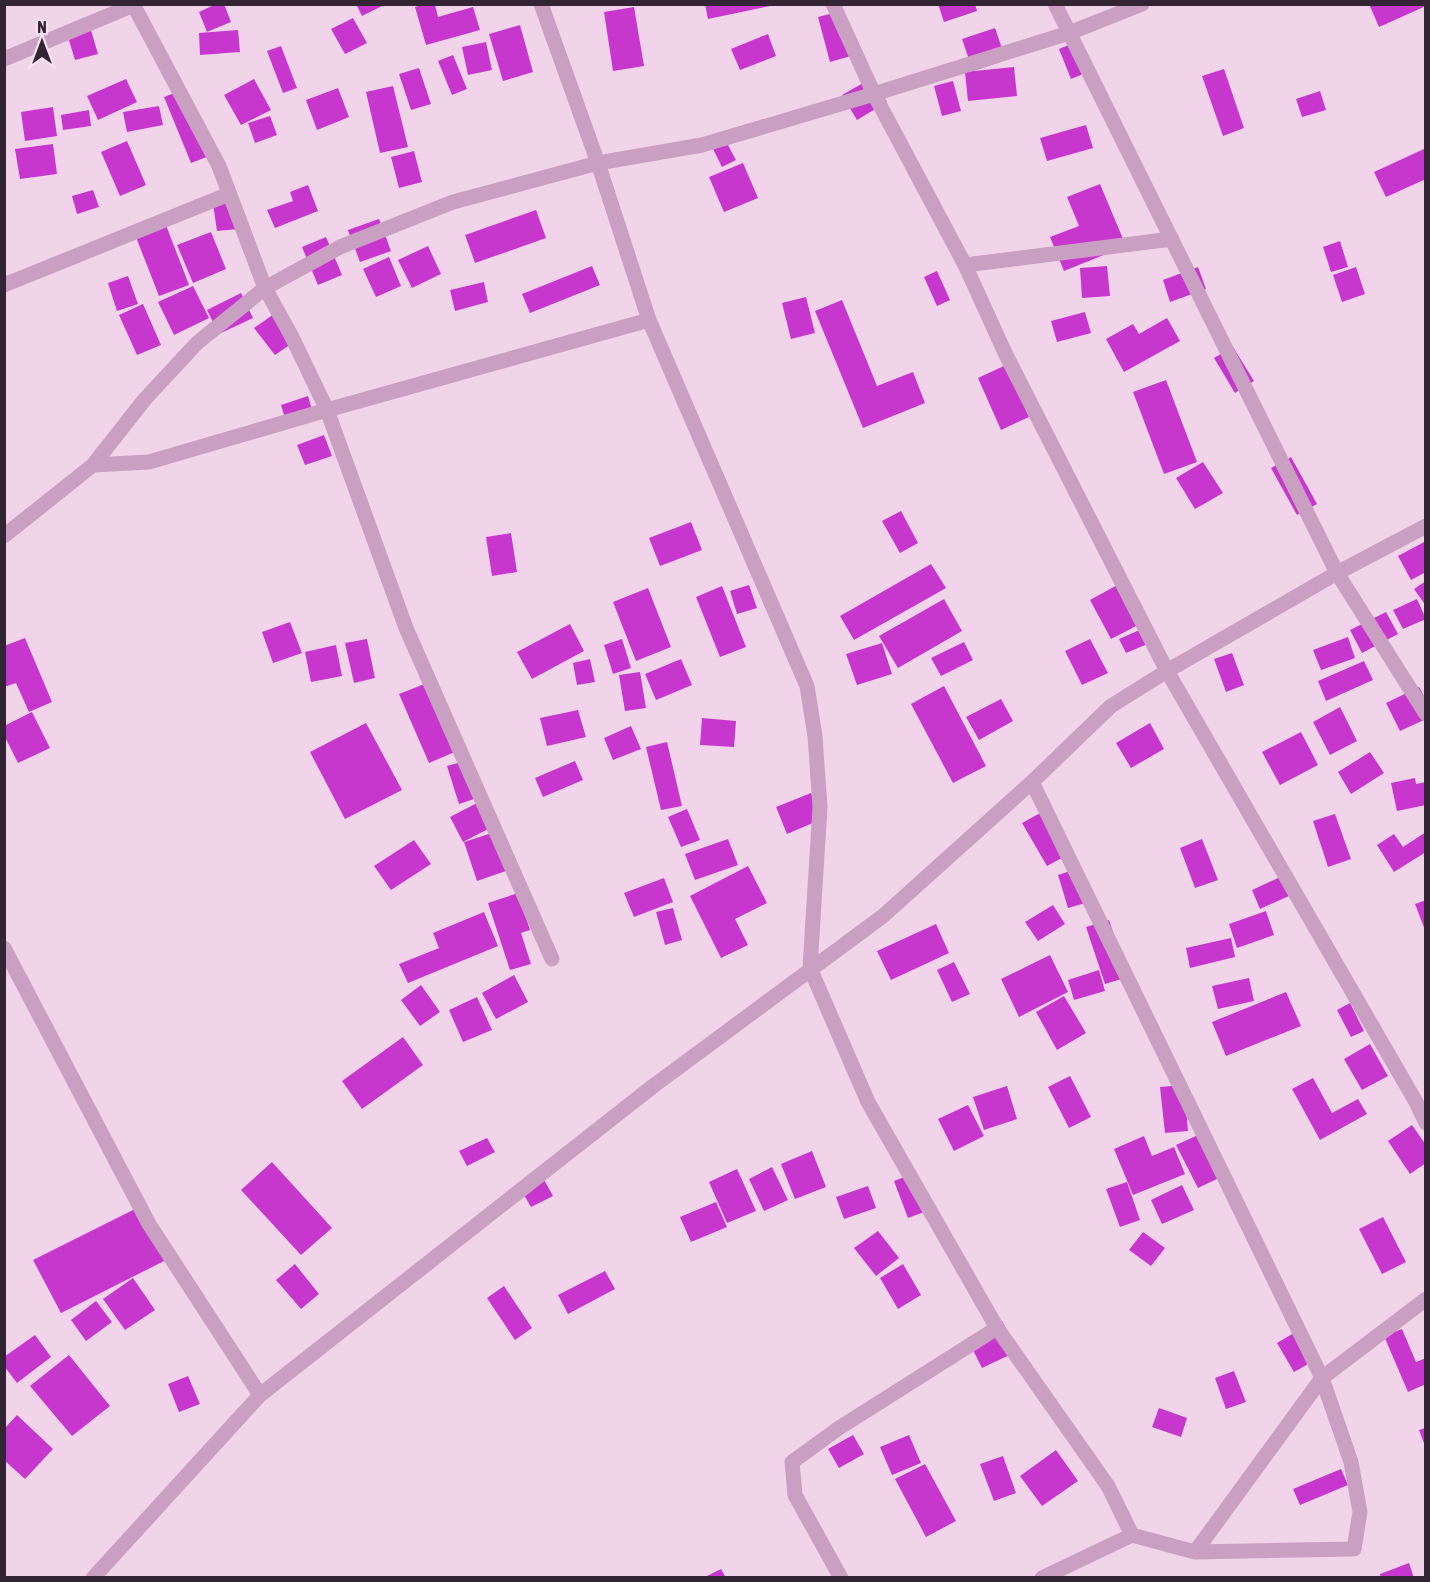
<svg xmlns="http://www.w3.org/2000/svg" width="1430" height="1582" viewBox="0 0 1430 1582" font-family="'Asap Condensed',sans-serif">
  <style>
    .building { fill: #c837cd }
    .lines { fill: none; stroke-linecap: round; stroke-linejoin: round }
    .street { stroke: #caa0c2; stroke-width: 15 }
  </style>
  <rect width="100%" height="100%" fill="#f2d4ea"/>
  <path class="building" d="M216,4h8l7,18 -24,10 -8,-20z
    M356,4h30l-24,12z
    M705,4h65v2l-62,13z
    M938,4h37l2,7 -33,11z
    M1369,4h57v2l-47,21z
    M424,5h11l3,12 35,-10 7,23 -54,15 -11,-38z
    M634,7l10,59 -31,5 -9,-59z
    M841,11l13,44 -24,7 -12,-45z
    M353,18l14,25 -22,11 -14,-25z
    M520,25l13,47 -30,9 -14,-47z
    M995,28l11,32 -33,11 -11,-32z
    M91,30l7,24 -23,6 -7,-23z
    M238,30l2,22 -40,3 -1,-22z
    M768,34l8,22 -36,14 -9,-21z
    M486,42l6,28 -24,5 -6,-28z
    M1076,42l12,30 -17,7 -12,-30z
    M281,46l16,42 -14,5 -16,-42z
    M453,55l14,34 -15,6 -14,-34z
    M1014,67l3,29 -49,5 -3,-29z
    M419,68l12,36 -20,6 -12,-36z
    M1224,69l20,59 -21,8 -21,-60z
    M872,78l15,24 -30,18 -15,-25z
    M126,79l11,23 -39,18 -11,-24z
    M254,79l17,31 -30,15 -17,-30z
    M953,81l8,30 -19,5 -8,-30z
    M393,86l15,61 -28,6 -14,-61z
    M338,88l11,29 -32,13 -11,-30z
    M185,89l27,66 -21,8 -27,-66z
    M1320,91l6,19 -24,7 -6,-18z
    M159,106l4,19 -36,7 -4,-20z
    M53,107l4,29 -32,5 -4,-29z
    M89,110l2,16 -28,4 -2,-15z
    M270,116l7,19 -22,8 -7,-20z
    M1086,125l7,23 -46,13 -7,-23z
    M722,134l14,26 -14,7 -13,-26z
    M127,141l19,44 -26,11 -19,-44z
    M53,144l4,30 -37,5 -5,-30z
    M1426,148v31l-40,18 -12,-25z
    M414,151l8,31 -23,6 -8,-31z
    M743,163l15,35 -34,14 -15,-35z
    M1100,184l26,62 -62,25 -14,-34 29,-11 -12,-29z
    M308,185l10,26 -43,17 -8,-18 26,-9 -3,-9z
    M93,190l6,17 -22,7 -5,-18z
    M233,194l5,35 -21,2 -5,-34z
    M536,210l10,28 -71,25 -10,-28z
    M379,219l12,32 -31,11 -12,-32z
    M164,220l25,65 -30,11 -25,-64z
    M211,232l15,37 -33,14 -16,-38z
    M326,237l16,38 -24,10 -16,-38z
    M1340,241l8,26 -17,5 -8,-25z
    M428,246l13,28 -29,14 -14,-28z
    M389,257l12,29 -25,11 -13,-28z
    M592,266l8,19 -70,28 -8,-19z
    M1107,266l3,30 -28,2 -2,-30z
    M1198,267l8,22 -36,13 -7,-22z
    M1356,267l9,27 -23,8 -9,-27z
    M937,271l13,29 -13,6 -13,-29z
    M128,276l10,28 -21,7 -9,-28z
    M484,282l4,20 -33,9 -5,-21z
    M193,286l16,32 -35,17 -16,-33z
    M241,293l12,25 -34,16 -12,-24z
    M806,297l9,36 -24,6 -9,-36z
    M842,300l35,86 36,-14 12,31 -62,25 -48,-117z
    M143,304l18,41 -24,10 -18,-40z
    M1085,312l6,21 -34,9 -6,-21z
    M274,314l20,28 -19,13 -21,-27z
    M1167,318l13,23 -56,31 -18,-33 27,-15 6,10z
    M1233,347l21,34 -19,12 -21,-35z
    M1006,365l23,52 -28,13 -23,-52z
    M1166,380l31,82 -33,12 -31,-82z
    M308,396l7,24 -27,8 -7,-23z
    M324,435l8,21 -27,9 -8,-20z
    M1291,457l26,47 -20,11 -26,-47z
    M1203,462l20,31 -28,16 -19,-31z
    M901,511l17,32 -18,10 -18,-32z
    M691,522l11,28 -42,16 -11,-28z
    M511,533l6,39 -25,4 -6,-39z
    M1426,541v31l-15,8 -13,-24z
    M931,564l15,24 -92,52 -14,-24z
    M1426,581v25l-12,-17z
    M1121,583l21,40 -31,16 -21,-39z
    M749,585l8,23 -20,6 -7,-23z
    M722,586l24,61 -26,10 -24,-60z
    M648,588l23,59 -35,14 -23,-59z
    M944,599l18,32 -64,37 -19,-32z
    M1417,599l9,20 -23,10 -10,-19z
    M1386,612l12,22 -36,19 -12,-23z
    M290,622l12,31 -29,10 -11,-31z
    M570,624l14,27 -52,28 -15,-27z
    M1144,628l6,15 -24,10 -7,-14z
    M1348,637l7,21 -34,12 -8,-20z
    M25,638l27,64 -23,10 -13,-29 -12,4v-41z
    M367,639l8,39 -21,5 -9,-40z
    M622,639l9,29 -18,6 -9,-29z
    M1090,639l18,34 -26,12 -17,-34z
    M964,642l9,18 -32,16 -10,-18z
    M882,643l10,31 -35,11 -11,-31z
    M336,645l6,31 -31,6 -6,-30z
    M1232,653l12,32 -18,7 -12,-33z
    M590,659l5,23 -18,3 -4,-22z
    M681,659l11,26 -36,15 -11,-26z
    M1364,661l9,19 -47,21 -8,-20z
    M640,672l6,36 -21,3 -6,-36z
    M427,683l30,68 -28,12 -30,-69z
    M944,686l42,80 -33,17 -42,-79z
    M1419,687l7,13v19l-26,12 -14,-28z
    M1001,699l12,22 -34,19 -13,-23z
    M1340,707l17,34 -27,14 -17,-33z
    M578,710l8,27 -39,9 -7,-28z
    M32,712l18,36 -32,15 -14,-28v-9z
    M702,718l34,3 -2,26 -34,-2z
    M366,723l36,67 -57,29 -35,-67z
    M1150,723l14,26 -33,19 -15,-25z
    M631,726l10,23 -28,11 -9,-22z
    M1301,732l17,33 -38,20 -18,-33z
    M667,742l15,64 -21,4 -15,-63z
    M1370,752l14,21 -33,21 -13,-22z
    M465,761l12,37 -18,6 -12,-38z
    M575,761l8,19 -40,17 -8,-19z
    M1415,778l1,6 10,-2v23l-29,6 -6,-28z
    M811,793l11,26 -35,15 -11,-27z
    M479,802l13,25 -29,15 -13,-25z
    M687,809l13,31 -19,7 -13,-30z
    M1044,811l25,43 -22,12 -25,-43z
    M1335,814l16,45 -23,8 -15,-46z
    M1426,832v20l-32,20 -17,-27 17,-11 9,13z
    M492,833l14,38 -29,10 -13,-39z
    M728,839l10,26 -43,15 -10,-26z
    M1202,839l16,41 -23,8 -15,-40z
    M414,840l17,24 -40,26 -17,-24z
    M748,866l19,37 -32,16 13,26 -27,13 -31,-62z
    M1079,868l10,34 -21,6 -10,-33z
    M1280,877l9,19 -29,13 -8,-19z
    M664,878l9,24 -39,15 -10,-24z
    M518,893l12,37 -9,3 10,31 -21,6 -22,-67z
    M1426,900v29l-1,1 -10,-26z
    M1053,905l12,19 -27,17 -13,-19z
    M673,908l9,32 -17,5 -9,-33z
    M1266,911l8,24 -37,13 -8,-24z
    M484,912l14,34 -90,37 -9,-19 40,-16 -6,-15z
    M1109,920l19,57 -23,7 -19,-57z
    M936,924l13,29 -58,27 -14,-29z
    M1231,938l4,19 -45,11 -4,-20z
    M1050,955l18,37 -49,25 -18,-38z
    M954,962l16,32 -18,8 -15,-32z
    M1099,970l6,21 -31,9 -6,-20z
    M514,975l14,27 -32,17 -14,-26z
    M1249,978l5,23 -36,8 -6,-23z
    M421,985l19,27 -20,14 -19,-26z
    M1286,992l15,34 -75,30 -14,-34z
    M1064,996l22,37 -29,17 -21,-38z
    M477,997l15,33 -29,12 -14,-32z
    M1350,1003l14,28 -13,6 -14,-27z
    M403,1037l20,28 -61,44 -20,-28z
    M1370,1044l18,32 -26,14 -18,-31z
    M1070,1076l21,41 -22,11 -21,-41z
    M1313,1078l19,35 26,-14 9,15 -47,26 -28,-51z
    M1184,1085l4,46 -23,2 -5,-46z
    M1007,1086l10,33 -33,11 -11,-33z
    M968,1105l16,31 -30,15 -16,-32z
    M1412,1125l14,20v18l-16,11 -22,-33z
    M1198,1135l21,43 -21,10 -22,-43z
    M1144,1136l8,20 22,-9 11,27 -52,21 -19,-46z
    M487,1138l8,14 -28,14 -8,-15z
    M812,1151l14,36 -31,12 -14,-35z
    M272,1162l60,66 -31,27 -60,-65z
    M772,1167l16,33 -24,11 -15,-32z
    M737,1169l19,42 -29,12 -18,-41z
    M910,1175l14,37 -16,6 -14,-37z
    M542,1176l11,20 -22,11 -11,-19z
    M1127,1182l13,38 -20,7 -14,-38z
    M1182,1185l12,25 -32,14 -11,-24z
    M868,1186l8,22 -32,11 -8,-22z
    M716,1202l11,25 -36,15 -11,-25z
    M141,1206l27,53 -107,54 -28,-53z
    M1383,1217l23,45 -24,12 -23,-45z
    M878,1231l21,27 -23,18 -22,-28z
    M1143,1232l22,16 -14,18 -22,-16z
    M295,1264l24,30 -18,15 -25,-29z
    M903,1264l18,31 -23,14 -18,-31z
    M605,1271l10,18 -47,25 -10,-19z
    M133,1278l22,32 -30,20 -22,-31z
    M504,1286l28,42 -17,12 -28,-42z
    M96,1301l16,21 -26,19 -15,-21z
    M1002,1321l16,30 -36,17 -15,-30z
    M1402,1329l14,33 10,-4v26l-18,8 -24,-56z
    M1294,1333l16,30 -16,9 -17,-29z
    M35,1335l16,22 -34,26 -13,-17v-9z
    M69,1355l41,51 -38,30 -42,-50z
    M1234,1371l12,31 -20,7 -11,-31z
    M188,1376l12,28 -21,8 -11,-28z
    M1159,1408l28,10 -6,19 -29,-10z
    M17,1415l36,34 -28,30 -21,-19v-31z
    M1425,1428v18l-6,-16z
    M853,1435l11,19 -25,14 -11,-19z
    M909,1435l12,28 -29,12 -12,-28z
    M1056,1450l22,31 -36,25 -22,-30z
    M1003,1456l13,37 -22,8 -14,-37z
    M925,1464l31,57 -30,16 -31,-58z
    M1341,1469l7,16 -48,20 -7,-16z
    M1409,1563l5,15h-33l-1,-4z
    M721,1569l5,9h-23z"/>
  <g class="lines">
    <path class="street" d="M541,4l57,159 51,157 158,366 8,50 5,71 -10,161 58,134 129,226 111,158 24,49
      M833,4l41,90 91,171 41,90 161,316 249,431 10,21
      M1055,4l282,569 89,141
      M134,6l85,160 46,122 27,49 35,73 79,218 146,331
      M4,59l132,-55
      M965,265l207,-26
      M4,285l225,-91
      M93,465l56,-3 178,-52 322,-90
      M4,536l89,-71 52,-66 52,-56 68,-55 75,-41 113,-45 145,-39 104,-18 172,-51 195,-61 73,-29
      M1032,782l290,596 29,84 9,50 -6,37 -159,3 -63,-17 -90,43
      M4,948l145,276 111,171
      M1195,1552l127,-174 104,-79
      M93,1578l167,-183 392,-308 231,-171 149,-134 79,-76 56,-35 170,-98 89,-47
      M841,1578l-46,-83 -3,-33 47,-34 158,-100"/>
  </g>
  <rect width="1430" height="1582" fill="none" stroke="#332433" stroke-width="12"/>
  <g transform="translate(42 42)" stroke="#fae0f3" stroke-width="4.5" paint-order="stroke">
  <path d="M0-4.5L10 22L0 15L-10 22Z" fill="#332433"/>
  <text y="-9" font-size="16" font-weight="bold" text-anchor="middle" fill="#332433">N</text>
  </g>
</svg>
